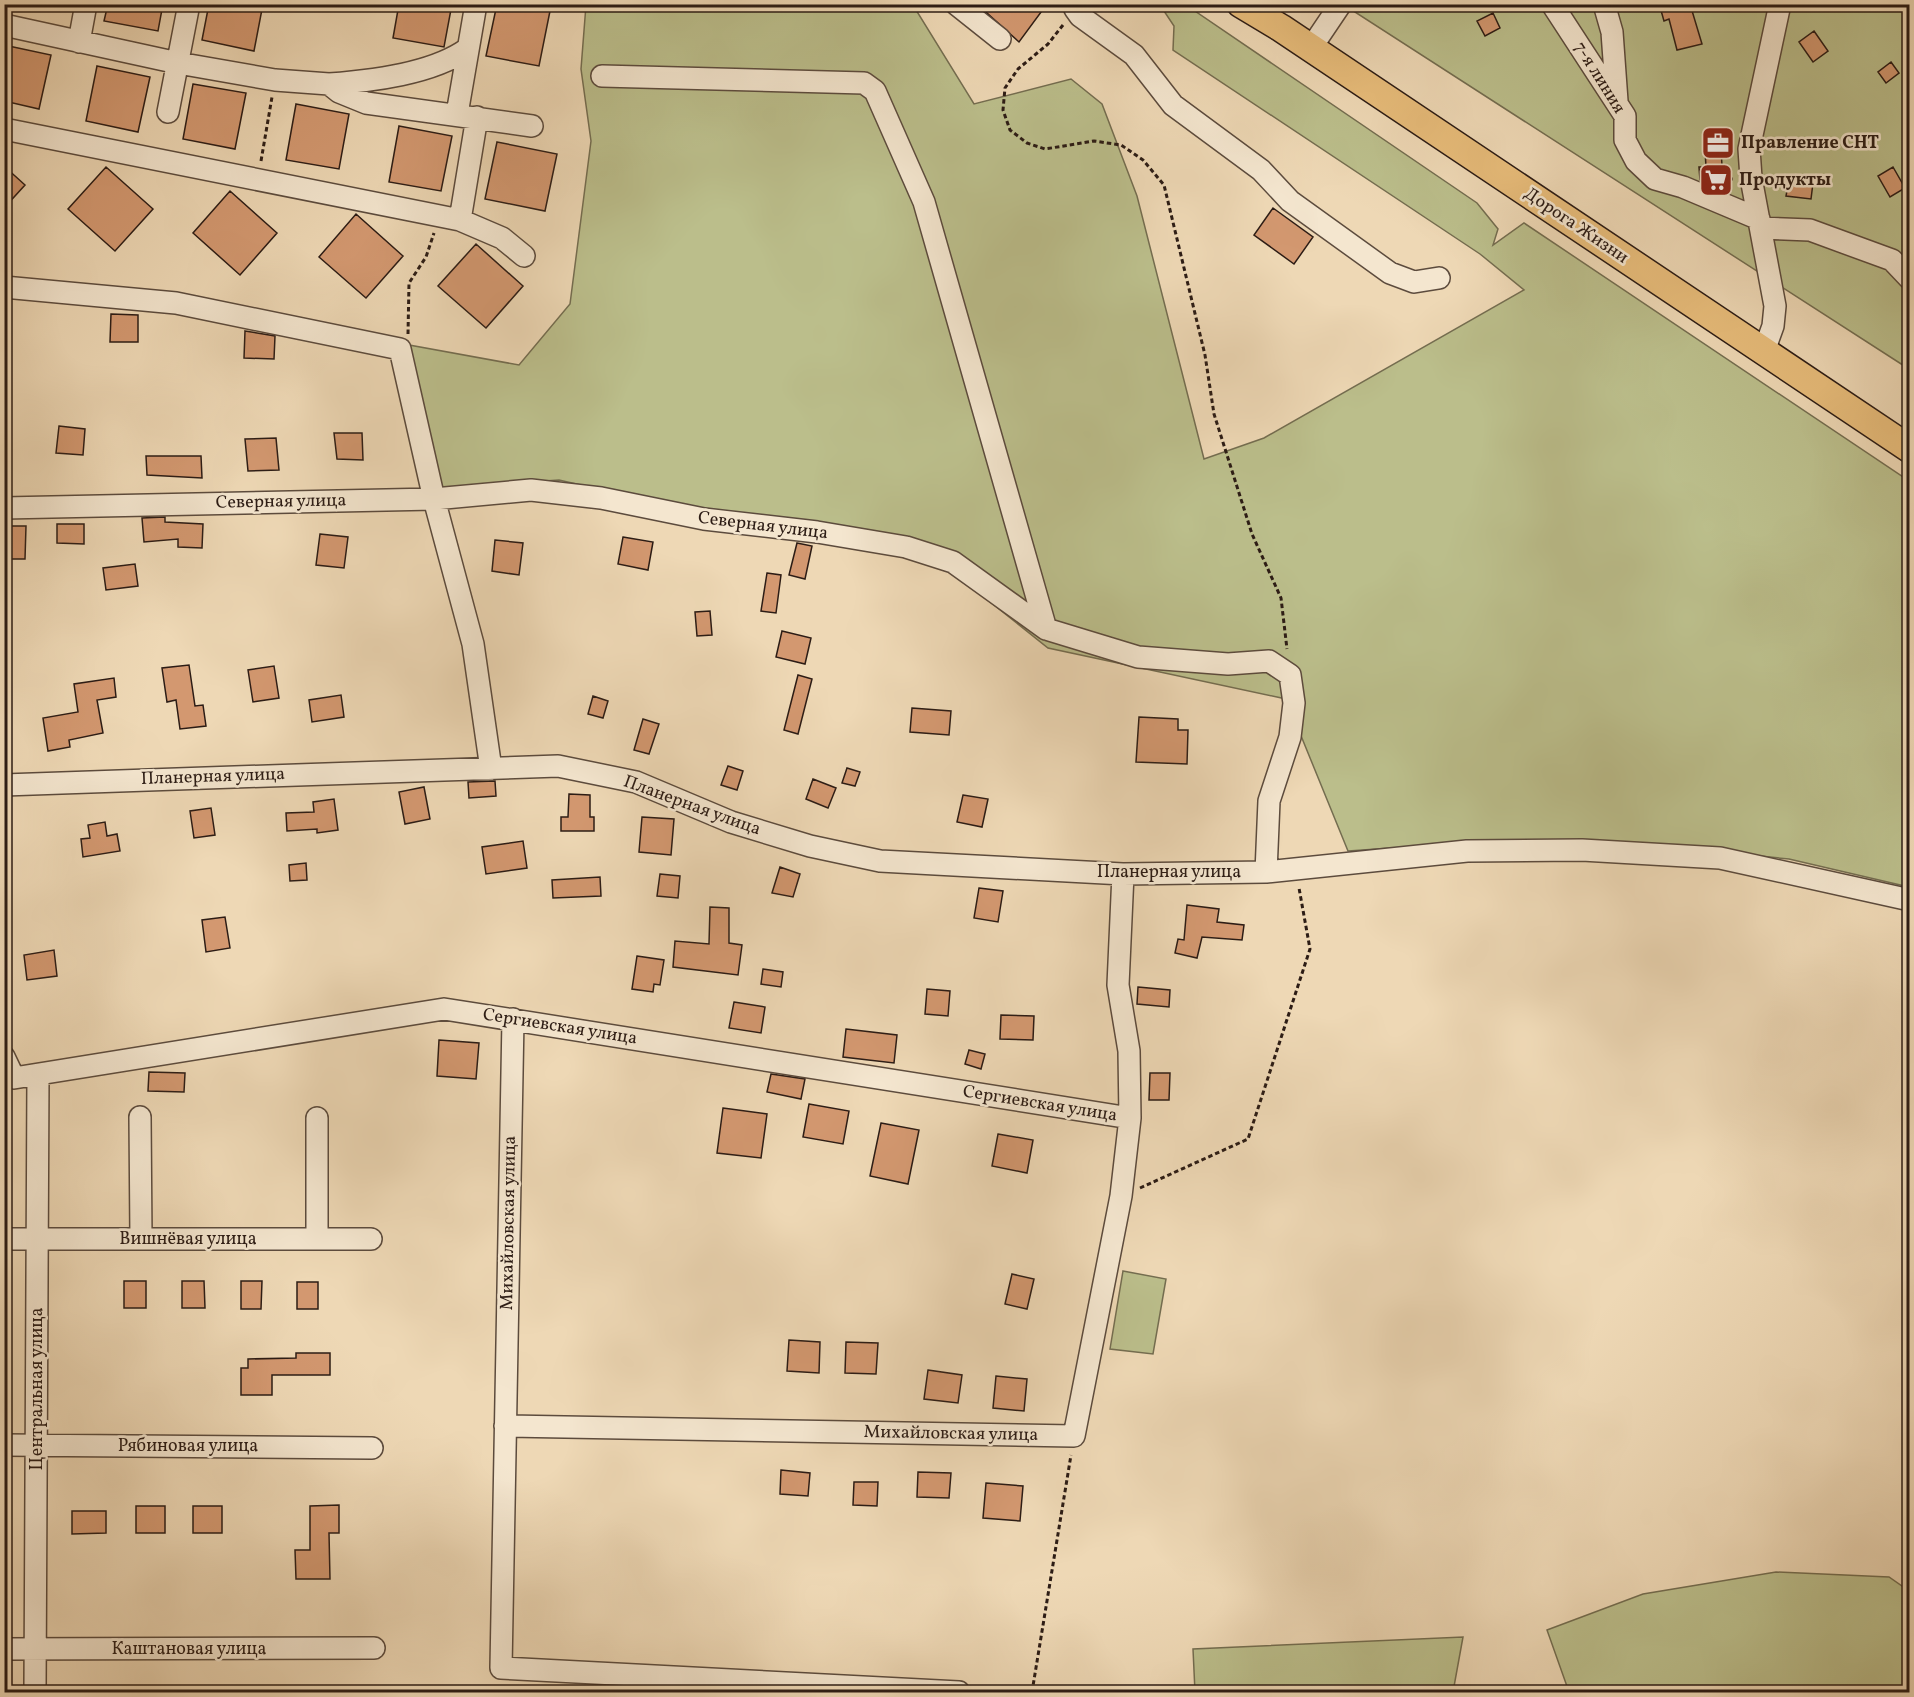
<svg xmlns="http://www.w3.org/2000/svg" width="1914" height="1697" viewBox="0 0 1914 1697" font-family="Vollkorn,serif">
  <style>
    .green { fill: #bbbe8b; stroke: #746d50; stroke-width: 1.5 }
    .building { fill: #d39870; stroke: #2c1c15; stroke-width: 1.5 }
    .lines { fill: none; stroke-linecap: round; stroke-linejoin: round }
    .minor-casing { stroke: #5c4b3d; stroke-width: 24 }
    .major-casing { stroke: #2c1c15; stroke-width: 30 }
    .path { stroke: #2c1c15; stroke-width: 3; stroke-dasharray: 4.5 3; stroke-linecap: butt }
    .minor { stroke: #f4e6cf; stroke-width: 21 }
    .major { stroke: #e7bc7a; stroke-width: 27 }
    .labels { text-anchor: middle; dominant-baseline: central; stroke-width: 5; stroke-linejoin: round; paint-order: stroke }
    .street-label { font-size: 18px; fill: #2c1c15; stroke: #f4e6cf }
    .poi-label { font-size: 18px; font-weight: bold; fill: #2c1c15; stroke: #f4e6cf; text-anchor: start }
  </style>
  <rect width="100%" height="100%" fill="#eed8b5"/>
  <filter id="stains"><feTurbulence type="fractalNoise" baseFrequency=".00333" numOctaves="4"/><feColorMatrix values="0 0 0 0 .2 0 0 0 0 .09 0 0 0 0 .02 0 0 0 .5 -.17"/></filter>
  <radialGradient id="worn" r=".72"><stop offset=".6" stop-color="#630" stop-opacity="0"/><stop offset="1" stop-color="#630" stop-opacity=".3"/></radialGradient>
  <path class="green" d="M586,5h327l61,99 97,-25 31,25 35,92 67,263 60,-21 260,-148 -44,-36 -307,-204 1,-24 -14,-21h26l291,198 21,26 -5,16 31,-22 385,258v406l-120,-28 -160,-16h-166l-115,8 -62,-152 -238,-51 -64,-51 -26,-39 -259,-46 -140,-32 -120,8 -30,-143 110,20 51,-61 21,-163 -10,-72z
    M1344,5h565v364z
    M1123,1271l43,8 -13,75 -43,-5z
    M1776,1572l113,5 20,14v101h-340l-22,-62 96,-36z
    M1463,1637l-10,55h-258l-2,-43z"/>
  <path class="building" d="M108,4h55l-5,27 -54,-10z
    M209,4h54l-9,47 -52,-11z
    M399,4h53l-8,43 -51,-9z
    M497,4h20l33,7 -11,55 -53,-10z
    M977,4h70l-28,38z
    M1668,4h22l12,40 -25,6 -8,-31 -5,2 -4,-14z
    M1493,13l7,15 -15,8 -8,-15z
    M1814,31l14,20 -15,11 -14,-20z
    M4,45l47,10 -12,54 -35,-8z
    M1891,62l8,11 -13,10 -8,-11z
    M97,66l53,11 -12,55 -52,-11z
    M193,84l53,9 -11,56 -52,-10z
    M296,104l53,10 -10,55 -53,-9z
    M399,126l53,10 -11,55 -52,-9z
    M1720,131l2,35 1,24 -23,-10 -1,-13h7l-2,-35z
    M497,142l60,12 -12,57 -60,-12z
    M4,166l21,19 -21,23z
    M106,167l47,42 -38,42 -47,-42z
    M1893,167l12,21 -15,9 -12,-21z
    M1789,180l24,3 -2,16 -25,-3z
    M230,191l47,42 -37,42 -47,-42z
    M1273,208l40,29 -19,27 -40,-29z
    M356,214l47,42 -37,42 -47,-41z
    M476,244l47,42 -37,42 -48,-42z
    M111,314l27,1v27h-28z
    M245,331l30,5 -1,23 -30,-1z
    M59,426l26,3 -2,26 -27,-2z
    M334,433h28l1,27 -26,-1z
    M276,438l3,32 -31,1 -3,-32z
    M146,456h55l1,22 -55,-3z
    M165,517v5l38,2 -1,24 -24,-1v-8l-34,3 -2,-24z
    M57,524h27v20l-27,-1z
    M9,526h17l-1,33h-16z
    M320,534l28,3 -4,31 -28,-3z
    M623,537l30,5 -5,28 -30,-6z
    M495,540l28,3 -4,32 -27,-4z
    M797,543l15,3 -7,33 -16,-4z
    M135,564l3,22 -32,4 -3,-22z
    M767,573l14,2 -5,38 -15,-2z
    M710,611l2,24 -15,1 -2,-24z
    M782,631l29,7 -6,26 -29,-7z
    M189,665l6,41 8,-1 3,21 -26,3 -4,-29 -9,2 -5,-34z
    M274,666l5,32 -26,4 -5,-32z
    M798,675l14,4 -14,55 -14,-4z
    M114,678l2,19 -19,3 6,33 -34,7 1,7 -22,4 -5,-33 35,-6 -4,-28z
    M341,695l3,22 -32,5 -3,-22z
    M593,696l15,5 -5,17 -15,-4z
    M912,708l39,3 -2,24 -39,-3z
    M1139,717l39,2v11h10l-1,34 -51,-2z
    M643,719l16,5 -10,30 -15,-4z
    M728,766l15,5 -6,19 -16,-5z
    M847,768l13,4 -5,14 -13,-3z
    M813,779l23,9 -8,20 -22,-9z
    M495,781l1,15 -27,2 -1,-16z
    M424,787l6,32 -25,5 -6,-32z
    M569,794l21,1v22h4v14h-33v-14h7z
    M963,795l25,4 -6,28 -25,-5z
    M334,799l4,31 -21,3v-4l-30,2 -1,-18 28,-1 -1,-10z
    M211,808l4,27 -21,3 -4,-27z
    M642,817l32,2 -3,36 -32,-3z
    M105,822l2,14 10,-2 3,17 -37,6 -2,-18 9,-1 -2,-13z
    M523,841l4,27 -41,6 -4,-27z
    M306,863l1,17 -17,1 -1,-16z
    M780,867l20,7 -7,23 -21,-4z
    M660,874l20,2 -2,22 -21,-2z
    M600,877l1,19 -48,2 -1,-18z
    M979,888l24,3 -5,31 -24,-4z
    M1187,905l32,4 -2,13 27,3 -2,15 -40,-3 -5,21 -22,-5 3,-14 6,1z
    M710,907l19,1v35l13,2 -4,30 -65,-8 2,-26 34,3z
    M225,917l5,31 -24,4 -4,-32z
    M54,950l3,26 -30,4 -3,-25z
    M637,956l27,4 -4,25 -6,-1 -1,8 -21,-3z
    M763,969l20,3 -2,15 -20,-3z
    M1138,987l32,3 -1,17 -32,-3z
    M927,989l23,2 -2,25 -23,-2z
    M734,1002l31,5 -4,26 -32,-5z
    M1001,1015l33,1 -1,24 -33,-1z
    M846,1029l51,6 -3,28 -51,-6z
    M439,1040l40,3 -3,36 -39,-3z
    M969,1050l16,4 -4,15 -16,-5z
    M149,1072l36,1 -1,19 -36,-1z
    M1150,1073h20l-1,27h-20z
    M771,1074l34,5 -4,20 -34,-7z
    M809,1104l40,7 -6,33 -40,-7z
    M723,1108l44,6 -6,44 -44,-5z
    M881,1123l38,7 -11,54 -38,-8z
    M998,1134l35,6 -6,33 -35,-7z
    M1012,1274l22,5 -7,30 -22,-5z
    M124,1281h22v27h-22z
    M182,1281h22l1,27h-23z
    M241,1281h21l-1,28h-20z
    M297,1282h21v27h-21z
    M789,1340l31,2 -1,31 -32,-2z
    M846,1342l32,1 -2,31 -31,-1z
    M296,1353h34v22h-58v20h-31v-27h7v-9l48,-1z
    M928,1370l34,5 -4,28 -34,-4z
    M996,1376l31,3 -3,32 -31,-3z
    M781,1470l29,3 -2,23 -28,-2z
    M918,1472l33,1 -2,25 -32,-1z
    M854,1482h24l-1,24 -24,-1z
    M986,1483l37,3 -3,35 -37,-3z
    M339,1505v28h-10l1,46h-34l-1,-29h15v-44z
    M136,1506h29v27h-29z
    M193,1506h29v27h-29z
    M72,1511h34v22l-34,1z"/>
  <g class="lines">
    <defs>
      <path id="minor" d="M956,4l44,35
        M1076,4l-1,5 5,7 54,39 39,50 88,65 29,31 100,72 24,9 25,-4
        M1552,4l73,112v24l11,21 19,18 28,8 76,32
        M1604,4l8,28 5,69
        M4,25l174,38 97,17 54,4 10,8 27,11 166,23
        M79,42l7,-38
        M1311,48l29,-43
        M602,76l262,7 11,8 49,111 122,427
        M329,84c43,-3 103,-10 138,-35
        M168,112l21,-108
        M457,114l19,-110
        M4,129l456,91 42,18 22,18
        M460,220l17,-103
        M1761,228l49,2 82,30 18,19
        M4,287l172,16 224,46 34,150 39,145 18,125
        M1764,351l9,-25 2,-20 -24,-128 -2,-29 31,-145
        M4,508l430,-9 97,-9 70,8 103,21 113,13 89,15 47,15 93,67 92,28 90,7 41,-3 21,14 4,28 -4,34 -21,64 -3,71
        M4,785l554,-19 78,16 95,40 79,24 70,15 243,13 143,-2 201,-21 115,-1 138,8 190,42
        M513,1019l-12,649 458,24
        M4,1057l10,21 430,-69 686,109
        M140,1117l1,122
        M317,1118v121
        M4,1239h367
        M505,1426l569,10 47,-240 9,-78 -1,-67 -11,-66 5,-111
        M4,1445l368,3
        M4,1649l370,-1
        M35,1692l3,-617"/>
      <path id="major" d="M1241,4l40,24 629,421"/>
    </defs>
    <use href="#minor" class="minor-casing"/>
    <use href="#major" class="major-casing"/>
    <path class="path" d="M1063,25l-15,19 -30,25 -13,19 -2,22 7,20 17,13 18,6 49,-8 27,4 22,15 21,25 41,170 9,59 38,120 29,64 6,51
      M261,161l11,-64
      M1723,179h10
      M408,334l1,-51 17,-26 8,-24
      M1140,1188l108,-49 62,-190 -11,-61
      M1032,1692l39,-237"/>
    <use href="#minor" class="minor"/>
    <use href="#major" class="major"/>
  </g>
  <defs>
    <symbol id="office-square" viewBox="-11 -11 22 22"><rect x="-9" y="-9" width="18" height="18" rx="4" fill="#8f2418" stroke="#f4e6cf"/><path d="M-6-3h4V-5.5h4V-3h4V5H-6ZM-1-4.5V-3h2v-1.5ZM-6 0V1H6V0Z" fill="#fff"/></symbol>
    <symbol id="supermarket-square" viewBox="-11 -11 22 22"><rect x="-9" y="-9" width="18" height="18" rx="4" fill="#8f2418" stroke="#f4e6cf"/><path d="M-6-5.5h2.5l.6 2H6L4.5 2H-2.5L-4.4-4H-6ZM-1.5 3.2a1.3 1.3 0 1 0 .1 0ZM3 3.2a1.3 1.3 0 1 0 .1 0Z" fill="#fff"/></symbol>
  </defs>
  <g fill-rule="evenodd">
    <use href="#office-square" x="1699" y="124" width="38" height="38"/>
    <use href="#supermarket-square" x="1697" y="161" width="38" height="38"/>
  </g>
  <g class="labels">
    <g class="street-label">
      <text transform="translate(1599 78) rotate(58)">7-я линия</text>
      <text transform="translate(1576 226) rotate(34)">Дорога Жизни</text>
      <text transform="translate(281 502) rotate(-1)">Северная улица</text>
      <text transform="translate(763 526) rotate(7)">Северная улица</text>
      <text transform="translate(213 777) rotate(-2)">Планерная улица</text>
      <text transform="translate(692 806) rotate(20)">Планерная улица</text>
      <text x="1169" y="872">Планерная улица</text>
      <text transform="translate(560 1027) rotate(9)">Сергиевская улица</text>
      <text transform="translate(1040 1104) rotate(9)">Сергиевская улица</text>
      <text transform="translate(509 1223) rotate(-89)">Михайловская улица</text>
      <text x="188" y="1239">Вишнёвая улица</text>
      <text transform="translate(37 1389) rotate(-90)">Центральная улица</text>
      <text transform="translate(951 1434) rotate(1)">Михайловская улица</text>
      <text x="188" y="1446">Рябиновая улица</text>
      <text x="189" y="1649">Каштановая улица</text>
    </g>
    <g class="poi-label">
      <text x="1741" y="143">Правление СНТ</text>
      <text x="1739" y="180">Продукты</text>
    </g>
  </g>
  <rect width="1914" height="1697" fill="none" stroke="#eed8b5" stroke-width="24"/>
  <rect x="6" y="6" width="1902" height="1685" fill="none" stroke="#2c1c15" stroke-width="3"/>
  <rect x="12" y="12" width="1890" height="1673" fill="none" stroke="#2c1c15" stroke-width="1.5"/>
  <rect width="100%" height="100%" filter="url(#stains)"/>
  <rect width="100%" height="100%" fill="url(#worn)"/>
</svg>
